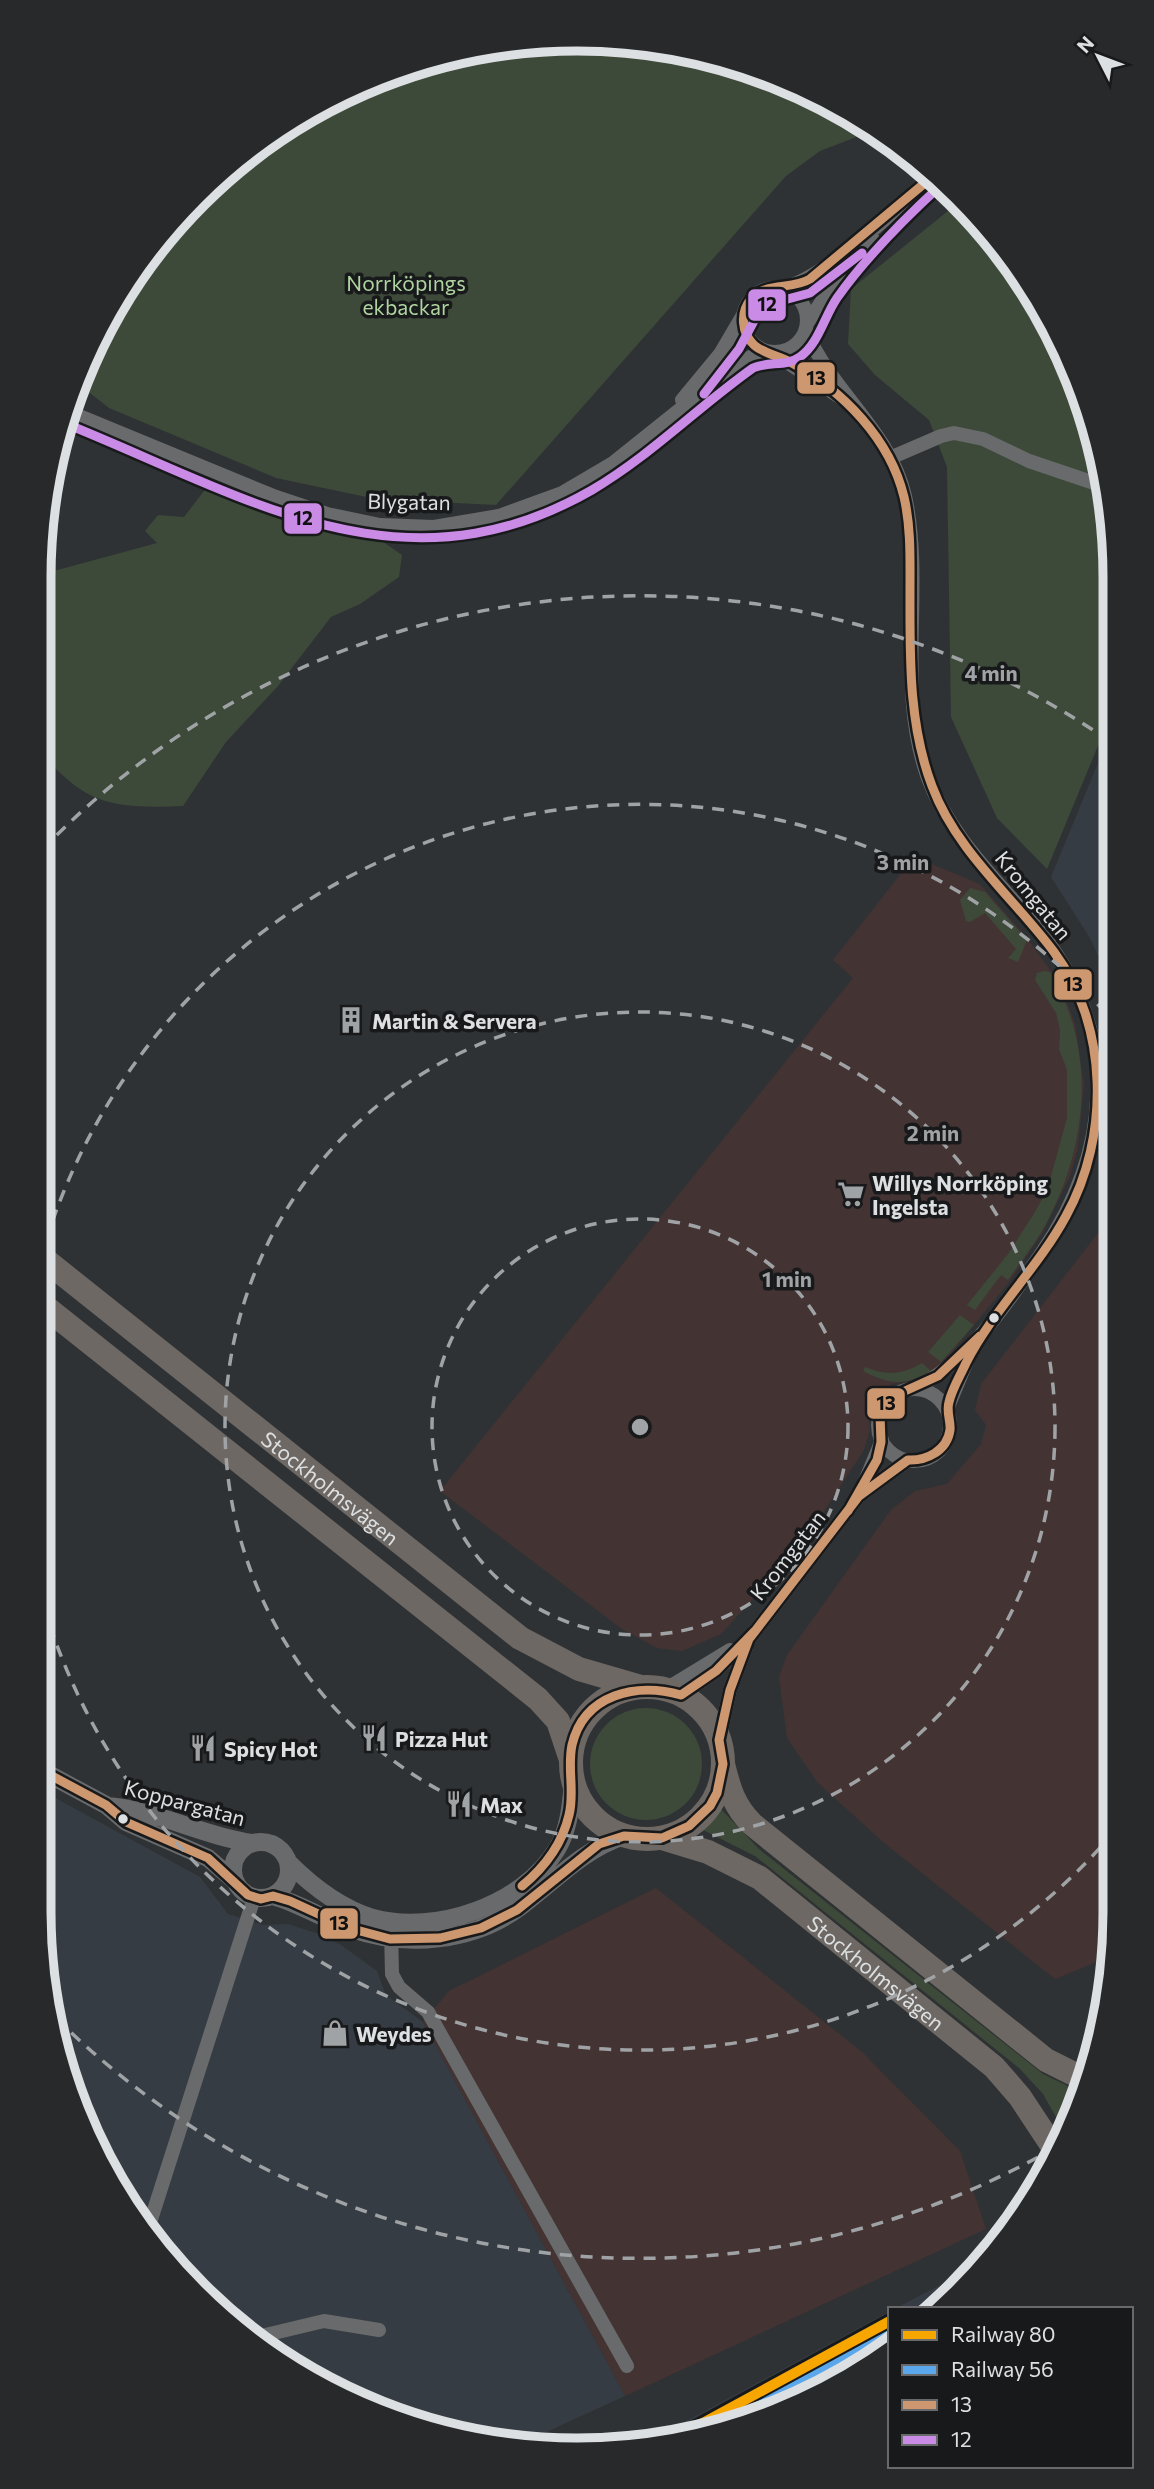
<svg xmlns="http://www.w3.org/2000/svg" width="1154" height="2489" viewBox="0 0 1154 2489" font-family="Commissioner,sans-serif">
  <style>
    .commercial { fill: #433 }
    .built { fill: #353c43 }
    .green { fill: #3d4939 }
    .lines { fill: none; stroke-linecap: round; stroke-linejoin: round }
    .minor { stroke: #696a6b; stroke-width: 14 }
    .tertiary { stroke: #696a6b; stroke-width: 18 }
    .trunk { stroke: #6e6864; stroke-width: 24 }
    .bus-1-casing { stroke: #18191b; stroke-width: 14 }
    .bus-2-casing { stroke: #18191b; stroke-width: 14 }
    .bus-1 { stroke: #cd976f; stroke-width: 9 }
    .bus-2 { stroke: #ca8be6; stroke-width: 9 }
    .rail-1-casing { stroke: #18191b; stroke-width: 16 }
    .rail-2-casing { stroke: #18191b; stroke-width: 16 }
    .rail-1 { stroke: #f7a600; stroke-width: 10 }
    .rail-2 { stroke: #5aa8eb; stroke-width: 10 }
    .ring { fill: none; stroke: #a0a3a5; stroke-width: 3.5; stroke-dasharray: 12 9 }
    .bus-dot { fill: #dde0e2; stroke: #18191b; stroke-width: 2.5 }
    .labels { text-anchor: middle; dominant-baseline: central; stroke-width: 7; stroke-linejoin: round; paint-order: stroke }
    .park-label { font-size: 21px; fill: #afd4a0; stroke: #18191b }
    .street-label { font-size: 21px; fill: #dde0e2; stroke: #18191b }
    .poi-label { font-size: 21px; font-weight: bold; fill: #dde0e2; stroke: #18191b; text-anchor: start }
    .rim { fill: none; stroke: #dde0e2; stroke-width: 9 }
    .centre { fill: #a0a3a5; stroke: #18191b; stroke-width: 3.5 }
    .ring-label { font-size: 21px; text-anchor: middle; font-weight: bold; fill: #a0a3a5; stroke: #18191b; stroke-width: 7; stroke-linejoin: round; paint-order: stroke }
    .line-badge { stroke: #18191b; stroke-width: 2.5 }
    .pale-badge-label { font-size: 19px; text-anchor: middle; font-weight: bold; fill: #111 }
  </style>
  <rect width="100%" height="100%" fill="#2f3234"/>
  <path class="commercial" d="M914,857l66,27 47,54 34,47 14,39 9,60 -6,64 -8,28 -27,56 -34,50 -56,69 -21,21 -15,8 -26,4 -23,29 2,16 -6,21 -62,95 -81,89 -39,17 -25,-3 -35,-19 -182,-138 413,-513 -20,-18z
    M1113,1206l2,706 -4,44 -56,23 -172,-137 -65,-59 -31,-45 -8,-61 8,-22 104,-145 24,-19 32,-7 34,-40 5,-19 -11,-15 6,-26 121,-156z
    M656,1888l206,164 98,99 26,78 -361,167 -202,-374 26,-31z"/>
  <path class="built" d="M1112,729v258l-22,-49 -39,-61z
    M39,1789l161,88 28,37 35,11 25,-1 28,9 25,12 36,26 9,24 37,27 202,374 -107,49 -46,-5 -164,-61 -136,-112 -62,-86 -43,-96 -28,-173z
    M983,2265l-52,44h-37l58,-30z
    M890,2311v32l-96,55 -112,42 -38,4z"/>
  <path class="green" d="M577,39l105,10 101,30 89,52 -52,20 -34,25 -290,329 -120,-6 -100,-21 -167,-70 -33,-26 53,-104 67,-81 81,-68 94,-49 101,-31z
    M958,203l46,46 70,122 37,135 1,206 -65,157 -50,-51 -46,-101 -4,-250 -18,-47 -54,-45 -27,-31 3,-55z
    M225,490l37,19 117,30 23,16 -3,22 -39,27 -29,13 -53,69 -52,56 -43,64c-30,1 -65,3 -93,-11 -18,-9 -36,-28 -51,-42v-178l118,-32 -12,-12 13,-16 26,2 20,-26z
    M970,888l15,4 42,48 -9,22 -10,-4 8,-9 -31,-36 -15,9 -4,-1 -6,-21z
    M1044,971l6,1c47,78 38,172 -3,250 -11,21 -26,39 -39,58l-7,-5 -26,35 -8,-5 41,-51 27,-42 13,-25 19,-69v-48l-8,-21 1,-19 -4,-17 -21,-33 2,-7z
    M960,1315l14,10 -33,37 -13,-10z
    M922,1363l9,8c-25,15 -42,14 -68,0l2,-4c21,9 37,8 57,-4z
    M590 1764a56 56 0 1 1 112 0a56 56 0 1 1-112 0Z
    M721,1809l38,40 255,202 29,23 39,19 -7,25 -10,15 -22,-39 -24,-26 -264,-212 -52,-26z"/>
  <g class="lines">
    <path class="minor" d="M743 320a32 32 0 1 1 64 0a32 32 0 1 1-64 0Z
      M782,288c41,-8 117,-81 150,-111
      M808,322l33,-50 31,-36
      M806,331c25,60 84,100 99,165 20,93 -10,191 23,282 23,62 74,106 114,156 79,101 69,218 -1,320 -34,49 -72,108 -127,135
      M773,353l68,45
      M682,400l38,-46 23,-39
      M67,411l209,86 51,17 53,11 54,2 65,-11 63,-23 51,-30 125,-100 25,-12
      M890,458l51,-22 13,-3 29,6 46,22 77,26
      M1095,1135l18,1
      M878 1425a36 36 0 1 1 72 0a36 36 0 1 1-72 0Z
      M947,1409l25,-60
      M863,1493l45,-33
      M666,1689l64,-39
      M681,1695l35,-24 33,-32 110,-143 23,-56
      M719,1740l11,-50 16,-43
      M391,1928l1,46 7,13 29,25 199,354
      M147,2232l107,-334
      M257,2337l67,-16 55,9"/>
    <path class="tertiary" d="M39,1769l67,36 20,17 82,36 27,23
      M107,1806c50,4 95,30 145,37
      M233 1870a28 28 0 1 1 56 0a28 28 0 1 1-56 0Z
      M289,1863c23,23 51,45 84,55 62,17 150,-13 184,-69 12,-19 14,-45 16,-67
      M273,1896c28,8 52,24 79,33 54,19 121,13 168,-22 35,-26 62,-57 104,-71"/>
    <g class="trunk">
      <path id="s1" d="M39,1255l481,383 59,31 62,18"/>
      <path d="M39,1302l499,397 20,22 13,39"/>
      <circle cx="647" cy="1763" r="76"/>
      <path d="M723,1764c6,25 11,42 29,60l294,236 40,20"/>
      <path id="s2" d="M662,1838l46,14 52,26 234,189 26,30 35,53"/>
    </g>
    <defs>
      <path id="bus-1" d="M848,1511l29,-51 4,-18 -1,-27 4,-10 10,-9 44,-20 42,-40
        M39,1769l67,36 20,17 82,36 40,37 13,4 12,-3 17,5 59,27 41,11 50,-1 41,-10 36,-18 82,-66 25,-8 38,2 27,-12 21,-20 7,-13 6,-29 -4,-24 11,-50 19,-51 110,-143 49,-36c18,1 39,-9 42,-30 1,-9 -4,-18 -1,-28 3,-13 11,-26 17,-39 27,-53 72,-95 100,-147 44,-79 43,-190 -12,-264 -40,-54 -98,-101 -122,-166 -24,-63 -22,-131 -22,-197 0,-31 1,-62 -6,-92 -14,-58 -61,-106 -112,-134 -12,-7 -28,-9 -38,-18 -13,-12 -14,-33 -3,-46 14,-17 41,-9 59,-20l122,-102
        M522,1886c23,-19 40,-41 47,-71 6,-23 -2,-47 3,-70 12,-51 65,-63 109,-50l35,-24 39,-40"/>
      <path id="bus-2" d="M704,394l35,-45 23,-43 48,-13 52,-40
        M64,423c180,72 337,177 528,67 58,-34 106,-83 161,-122 15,-7 33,-1 47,-11 19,-14 24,-40 37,-59 29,-41 66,-78 103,-112"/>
    </defs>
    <use href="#bus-1" class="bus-1-casing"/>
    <use href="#bus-2" class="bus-2-casing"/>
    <use href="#bus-1" class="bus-1"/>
    <use href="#bus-2" class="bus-2"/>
    <defs>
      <path id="rail-1" d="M668,2442l222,-121"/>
      <path id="rail-2" d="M728,2423l162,-88"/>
    </defs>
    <use href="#rail-1" class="rail-1-casing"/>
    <use href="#rail-2" class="rail-2-casing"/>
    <use href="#rail-1" class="rail-1"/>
    <use href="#rail-2" class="rail-2"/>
  </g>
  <g class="ring">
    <circle cx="640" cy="1427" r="208"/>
    <circle cx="640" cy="1427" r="415"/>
    <path d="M1114 1832A623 623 0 0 1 40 1593M40 1261A623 623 0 0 1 1110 1018"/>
    <path d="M1056 2147A831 831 0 0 1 58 2020M42 850A831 831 0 0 1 1111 742"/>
  </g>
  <defs>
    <symbol id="building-bare" viewBox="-9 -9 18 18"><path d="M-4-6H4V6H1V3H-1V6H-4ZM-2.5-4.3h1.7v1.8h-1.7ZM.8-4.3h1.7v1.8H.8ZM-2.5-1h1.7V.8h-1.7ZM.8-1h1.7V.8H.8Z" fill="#a0a3a5" stroke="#18191b" stroke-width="2.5" paint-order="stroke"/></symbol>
    <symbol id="supermarket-bare" viewBox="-9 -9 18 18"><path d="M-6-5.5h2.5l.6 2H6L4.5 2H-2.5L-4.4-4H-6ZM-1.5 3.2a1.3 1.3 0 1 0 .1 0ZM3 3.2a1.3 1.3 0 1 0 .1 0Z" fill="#a0a3a5" stroke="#18191b" stroke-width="2.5" paint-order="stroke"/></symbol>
    <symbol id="restaurant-bare" viewBox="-9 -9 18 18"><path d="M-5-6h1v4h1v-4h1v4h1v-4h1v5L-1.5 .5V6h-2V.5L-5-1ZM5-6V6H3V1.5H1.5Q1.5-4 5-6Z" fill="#a0a3a5" stroke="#18191b" stroke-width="2.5" paint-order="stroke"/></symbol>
    <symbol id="shop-bare" viewBox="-9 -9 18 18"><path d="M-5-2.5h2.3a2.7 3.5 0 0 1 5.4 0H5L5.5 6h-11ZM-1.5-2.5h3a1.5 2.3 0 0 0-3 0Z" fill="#a0a3a5" stroke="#18191b" stroke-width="2.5" paint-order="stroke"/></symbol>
  </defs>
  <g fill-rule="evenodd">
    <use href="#building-bare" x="332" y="1001" width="38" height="38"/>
    <use href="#supermarket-bare" x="832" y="1175" width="38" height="38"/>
    <use href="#restaurant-bare" x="355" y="1719" width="38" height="38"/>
    <use href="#restaurant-bare" x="184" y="1729" width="38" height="38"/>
    <use href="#restaurant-bare" x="440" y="1785" width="38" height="38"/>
    <use href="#shop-bare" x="316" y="2014" width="38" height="38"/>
  </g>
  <g class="bus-dot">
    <circle cx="994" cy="1318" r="6"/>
    <circle cx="123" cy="1819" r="6"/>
  </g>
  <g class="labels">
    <g class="park-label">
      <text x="406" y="282">Norrköpings<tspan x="406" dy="24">ekbackar</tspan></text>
    </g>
    <g class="street-label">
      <text transform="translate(409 501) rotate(1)">Blygatan</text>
      <text transform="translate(1034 895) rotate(51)">Kromgatan</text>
      <text stroke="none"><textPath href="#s1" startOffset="373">Stockholmsvägen</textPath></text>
      <text transform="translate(787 1555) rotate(-52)">Kromgatan</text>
      <text transform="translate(185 1802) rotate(15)">Koppargatan</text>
      <text stroke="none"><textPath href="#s2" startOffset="256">Stockholmsvägen</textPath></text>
    </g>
    <g class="poi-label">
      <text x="372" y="1020">Martin &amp; Servera</text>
      <text x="872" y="1182">Willys Norrköping<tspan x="872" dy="24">Ingelsta</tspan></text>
      <text x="395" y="1738">Pizza Hut</text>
      <text x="224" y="1748">Spicy Hot</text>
      <text x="480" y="1804">Max</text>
      <text x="356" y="2033">Weydes</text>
    </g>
  </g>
  <path d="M0 0H1154V2489H0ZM577 51H577A526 526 0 0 1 1103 577V1912A526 526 0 0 1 577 2438H577A526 526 0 0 1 51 1912V577A526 526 0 0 1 577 51Z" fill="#28292b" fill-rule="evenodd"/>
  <path class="rim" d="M577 51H577A526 526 0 0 1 1103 577V1912A526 526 0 0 1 577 2438H577A526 526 0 0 1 51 1912V577A526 526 0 0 1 577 51Z"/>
  <circle cx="640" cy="1427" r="10" class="centre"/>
  <g class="ring-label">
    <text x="991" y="681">4 min</text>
    <text x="903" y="870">3 min</text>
    <text x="933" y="1141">2 min</text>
    <text x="787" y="1287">1 min</text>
  </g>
  <g class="line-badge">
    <rect x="747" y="288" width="40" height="34" rx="7" fill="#ca8be6"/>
    <rect x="796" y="361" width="40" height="34" rx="7" fill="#cd976f"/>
    <rect x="283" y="502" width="40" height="33" rx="7" fill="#ca8be6"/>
    <rect x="1053" y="968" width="40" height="33" rx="7" fill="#cd976f"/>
    <rect x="866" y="1387" width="40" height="33" rx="7" fill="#cd976f"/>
    <rect x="319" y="1907" width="40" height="33" rx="7" fill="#cd976f"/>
  </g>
  <g class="pale-badge-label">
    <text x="767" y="311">12</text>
    <text x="816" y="385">13</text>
    <text x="303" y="525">12</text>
    <text x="1073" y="991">13</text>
    <text x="886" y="1410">13</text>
    <text x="339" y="1930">13</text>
  </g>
  <rect x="888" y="2307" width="245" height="161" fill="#18191b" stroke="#67696b" stroke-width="2"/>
  <rect x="902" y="2330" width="35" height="10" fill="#f7a600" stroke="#67696b" stroke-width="2"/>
  <text x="951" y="2342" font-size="21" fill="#dde0e2">Railway 80</text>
  <rect x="902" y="2365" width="35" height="10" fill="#5aa8eb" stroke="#67696b" stroke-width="2"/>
  <text x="951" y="2377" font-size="21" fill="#dde0e2">Railway 56</text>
  <rect x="902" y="2400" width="35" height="10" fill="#cd976f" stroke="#67696b" stroke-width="2"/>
  <text x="951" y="2412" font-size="21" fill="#dde0e2">13</text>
  <rect x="902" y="2435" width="35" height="10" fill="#ca8be6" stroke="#67696b" stroke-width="2"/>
  <text x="951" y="2447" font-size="21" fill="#dde0e2">12</text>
  <g transform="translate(1098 56) rotate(312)" stroke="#18191b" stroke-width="5" paint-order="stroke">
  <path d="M0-5L12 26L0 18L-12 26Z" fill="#dde0e2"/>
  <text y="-10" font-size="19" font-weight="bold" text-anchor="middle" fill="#dde0e2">N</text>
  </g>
</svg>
